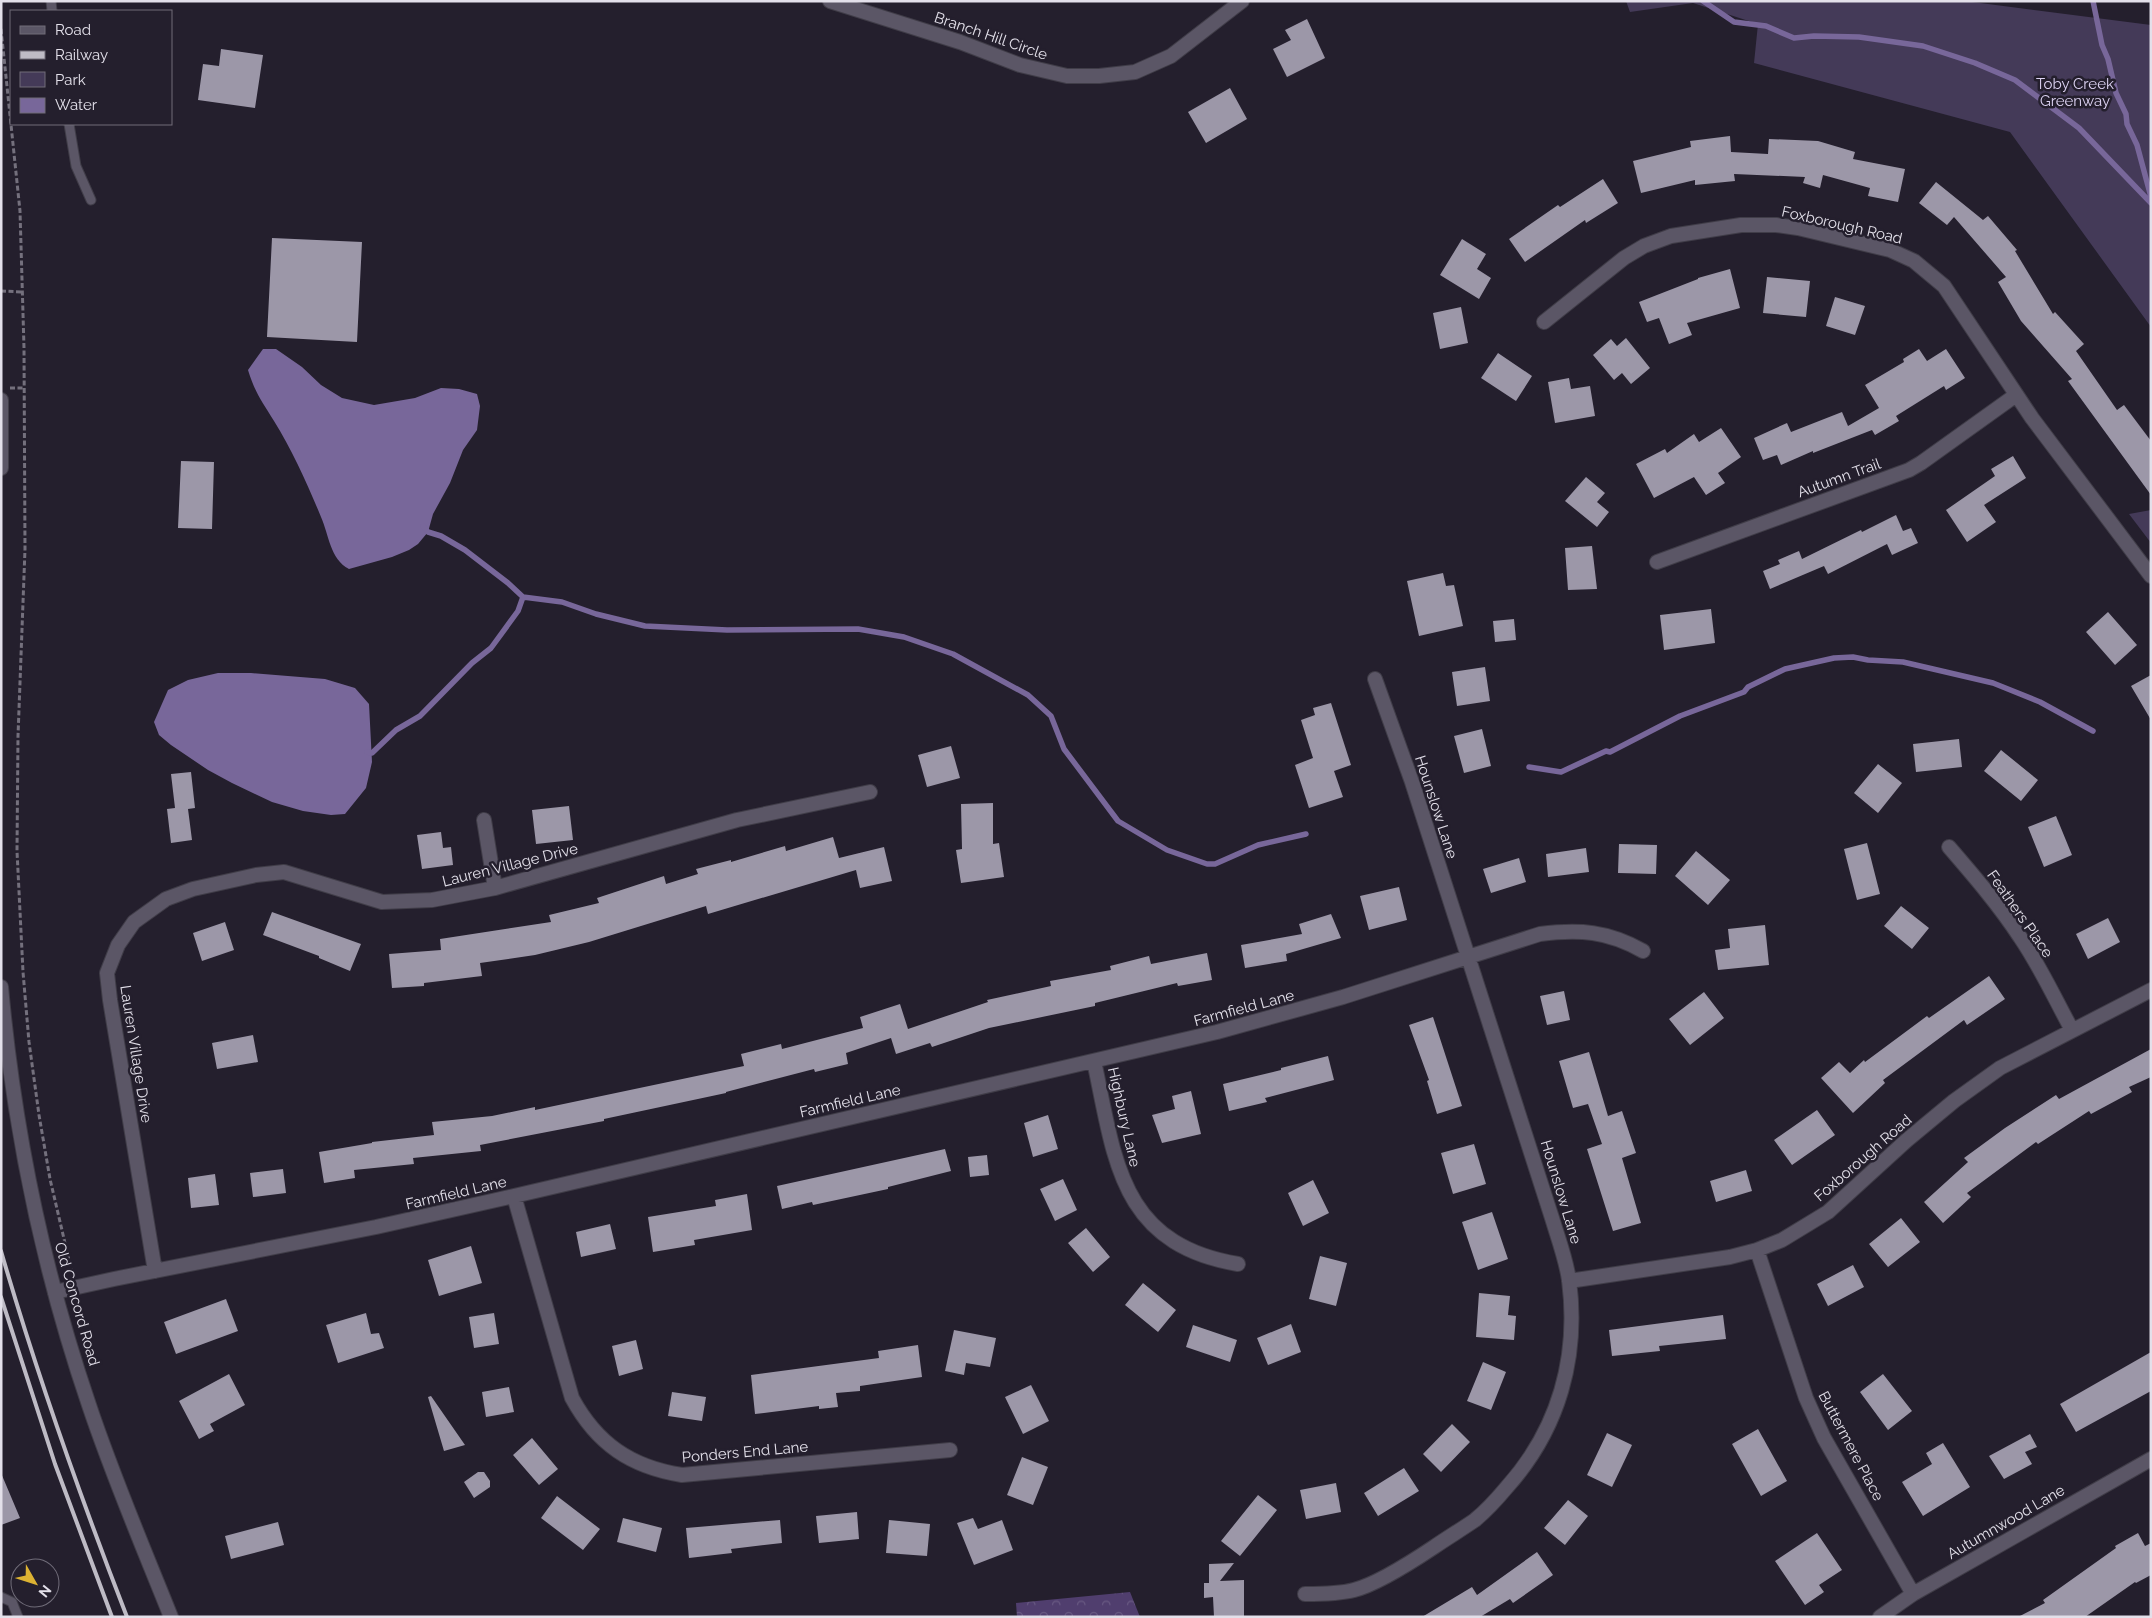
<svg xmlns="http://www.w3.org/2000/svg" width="2152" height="1618" viewBox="0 0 2152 1618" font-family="Raleway,sans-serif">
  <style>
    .forest { fill: url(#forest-crowns) }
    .park { fill: #443a58 }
    .water { fill: #78679a }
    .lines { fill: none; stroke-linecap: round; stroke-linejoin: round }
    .stream { stroke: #78679a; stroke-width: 5.5 }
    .building { fill: #9c97a8 }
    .service-casing { stroke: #403d48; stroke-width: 11 }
    .minor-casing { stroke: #403d48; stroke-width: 16 }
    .tertiary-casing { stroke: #403d48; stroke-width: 16 }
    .path { stroke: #74707d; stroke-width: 3; stroke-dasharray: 5 2.5; stroke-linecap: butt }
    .service { stroke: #5b5666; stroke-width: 9 }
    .minor { stroke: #5b5666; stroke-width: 14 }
    .tertiary { stroke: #5b5666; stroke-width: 14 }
    .rail { stroke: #bebbc5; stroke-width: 4 }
    .labels { text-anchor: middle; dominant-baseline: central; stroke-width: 5; stroke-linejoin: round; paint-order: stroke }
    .street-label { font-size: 15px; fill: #e3e0ea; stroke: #241f2d }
    .park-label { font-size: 15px; fill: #ded4f4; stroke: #241f2d }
  </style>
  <defs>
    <pattern id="forest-crowns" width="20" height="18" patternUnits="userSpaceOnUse" patternTransform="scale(1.25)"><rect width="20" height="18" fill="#503e6e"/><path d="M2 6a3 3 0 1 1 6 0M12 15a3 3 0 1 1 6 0" fill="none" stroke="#695a83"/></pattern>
  </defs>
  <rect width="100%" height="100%" fill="#241f2d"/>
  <path class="forest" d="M1130,1592l10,25h-123l-1,-14z"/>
  <path class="park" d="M1626,1h339l186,24v302l-141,-195 -256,-69 4,-39 -65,-21 -63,9z
    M2151,510v33l-22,-29z"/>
  <path class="water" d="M263,349h13l26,18 19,18 21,13 32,7 41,-7 26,-10 18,1 18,5 3,12 -3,24 -14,20 -13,33 -17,31 -5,18 -10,12 -9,6 -17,7 -43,12c-19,-10 -20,-34 -28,-52 -13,-32 -29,-67 -47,-96 -12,-20 -19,-28 -26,-51z
    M218,673h33l74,6 30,9 14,16 3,58 -6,26 -21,26 -14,1 -28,-4 -31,-9 -40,-19 -24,-13 -37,-25 -12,-10 -5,-13 14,-32 20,-10z"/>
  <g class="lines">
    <path class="stream" d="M1703,1l31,21 32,4 28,12 20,-2 45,1 64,9 52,17 40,17 64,48 72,75
      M2093,1l9,44 6,14 8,34 10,21 1,10 10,21 14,52
      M423,526l5,6 13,4 24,14 43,33 15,14 39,5 34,12 49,12 82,4 131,-1 46,8 49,17 75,41 23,21 13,33 54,72 49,29 40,14h8l43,-19 48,-11
      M367,752l5,1 24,-23 24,-14 52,-53 19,-15 27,-37 5,-14
      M1529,767l32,5 45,-21 4,1 70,-36 64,-24 4,-5 37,-18 49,-11 19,-1 15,3 35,2 90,21 47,19 53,29"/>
  </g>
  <path class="building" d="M1307,19l18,39 -38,19 -14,-28 18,-9 -6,-10z
    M221,49l42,6 -8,53 -57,-8 5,-36 16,2z
    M1230,88l17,31 -41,24 -18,-31z
    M1730,136l1,16 37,2 1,-15 49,2 37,11 -2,7 52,10 -7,33 -30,-6 2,-8 -47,-13 -3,13 -17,-5 2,-6 -71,-3 1,7 -40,4v-5l-54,13 -8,-32 58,-14 -1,-6z
    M1603,179l15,24 -32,20 -1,-3 -60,42 -16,-23 49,-34 2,2z
    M1936,182l47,38 5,-4 29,34 -2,1 38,63 2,-2 29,32 -8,7 41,59 7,-5 27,36v54l-83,-114 4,-2 -51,-58 -23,-39 8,-5 -52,-60 -7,8 -28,-22z
    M272,238l90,4 -5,100 -90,-5z
    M1462,239l24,15 -9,15 14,9 -12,21 -39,-24z
    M1730,269l10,39 -53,15 5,12 -23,9 -10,-26 -12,4 -8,-20 59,-23v-1z
    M1767,277l43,4 -4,36 -43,-4z
    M1835,297l30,9 -10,29 -29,-9z
    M1461,307l7,36 -28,6 -7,-36z
    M1626,338l24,30 -19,16 -9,-11 -8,7 -21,-25 18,-16 6,7z
    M1919,349l8,12 19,-12 19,29 -19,12 -2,-4 -48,30 3,5 -24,14 -3,-5 -59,23v-2l-32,14 -4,-10 -14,5 -9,-22 33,-15 4,9 51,-20 6,14 31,-18 -14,-23 39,-23 -1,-3z
    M1498,353l34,23 -16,25 -35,-23z
    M1569,378l2,11 19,-3 5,30 -40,7 -7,-41z
    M1721,428l20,29 -23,16 7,10 -19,12 -12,-18 -40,21 -18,-34 29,-15 2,4 27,-19 5,8z
    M2013,456l13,22 -42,27 12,17 -29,20 -21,-32 49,-34 -4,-7z
    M181,461l33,1 -2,67 -34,-1z
    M1586,477l19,16 -8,9 12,10 -12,15 -32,-26z
    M1896,515l7,16 8,-3 7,15 -26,12 -5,-11 -59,30 -4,-8 -54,23 -7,-18 17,-7 -2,-4 21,-9 3,8 59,-29 1,2z
    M1592,546l5,43 -29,1 -3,-42z
    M1443,573l3,13 8,-1 9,41 -44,10 -12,-55z
    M1711,609l4,34 -51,7 -4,-35z
    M2108,612l29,33 -22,20 -29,-33z
    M1514,619l2,21 -21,2 -2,-21z
    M1485,667l5,34 -33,5 -5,-34z
    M2151,675v45l-20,-34z
    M1331,703l20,62 -17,6 9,26 -34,11 -14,-43 18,-7 -12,-38 14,-5 -2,-7z
    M1482,729l9,37 -27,7 -10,-37z
    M1959,739l3,28 -46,5 -3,-28z
    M951,746l9,32 -33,9 -9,-32z
    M2001,750l37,30 -17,21 -37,-30z
    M1878,764l24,19 -24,30 -24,-20z
    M191,772l4,36 -7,1 4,31 -21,3 -4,-34 8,-1 -4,-34z
    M993,803v41l6,-1 5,34 -43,6 -5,-33 6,-1 -1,-45z
    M569,806l4,34 -37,4 -4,-34z
    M2056,816l16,39 -28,12 -16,-40z
    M441,832l2,16 8,-1 2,18 -31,4 -5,-34z
    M833,837l6,21 45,-11 8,34 -32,7 -4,-18 -148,44 -2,-8 -117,36 -54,13 -55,8 2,13 -58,7v3l-32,2 -3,-34 52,-4 -1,-11 111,-17 -2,-7 50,-12 -2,-5 67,-22 2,8 32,-10 -2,-5 35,-9v2l54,-16 1,5z
    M1867,843l13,51 -23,6 -13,-51z
    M1619,844l38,1 -1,29 -38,-1z
    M1586,848l3,24 -41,5 -2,-23z
    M1696,851l34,29 -22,25 -33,-29z
    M1519,858l7,24 -35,11 -8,-24z
    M1399,887l8,33 -38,10 -9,-34z
    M1901,906l28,22 -17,21 -28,-23z
    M272,912l89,32 -11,27 -31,-13v-2l-56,-21z
    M1331,914l10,24 -55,16 1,7 -42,7 -4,-23 61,-11 -3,-10z
    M2108,918l12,24 -32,17 -12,-25z
    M225,922l9,28 -32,11 -9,-28z
    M1765,925l4,40 -51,5 -3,-20 15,-2 -2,-19z
    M1207,953l5,27 -34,6 -1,-3 -82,20v3l-106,22 -57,19 -2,-4 -34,11 -5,-16 -45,15 2,11 -33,8 -1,-3 -88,23v1l-122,26v2l-124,24 1,6 -68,7 1,6 -60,6 1,8 -31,5 -5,-31 53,-9v-1l62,-7 -2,-13 60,-6 43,-9v3l209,-44 -3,-12 40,-10 1,5 81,-21 -3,-11 40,-13 8,25 80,-27 -1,-2 64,-14 -1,-5 61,-11 -1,-4 39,-10 2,8z
    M1989,976l16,23 -38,26 -3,-5 -81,60 2,3 -32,30 -32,-35 18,-16 11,11 14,-13 1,2 62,-46 2,2z
    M1564,991l6,29 -23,5 -7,-29z
    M1704,992l20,26 -34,27 -21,-26z
    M1433,1017l29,89 -25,8 -10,-33 2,-1 -20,-55z
    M253,1035l5,27 -41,7 -5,-26z
    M2151,1049v28l-22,10 3,5 -41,22 -2,-3 -51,33 -2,-2 -69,51 4,4 -28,26 -19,-21 44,-40 -4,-4 41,-30 51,-33 3,4z
    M1589,1052l19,64 14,-5 14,42 -14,5 19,65 -28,8 -26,-82 15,-5 -14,-40 -15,4 -14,-47z
    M1328,1056l6,24 -69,18 2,4 -38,9 -6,-27 58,-14v-2z
    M1191,1091l10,43 -39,9 -10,-28 23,-6 -3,-13z
    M1817,1110l18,25 -43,30 -18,-25z
    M1048,1115l10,34 -25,8 -9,-34z
    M1474,1144l12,40 -33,10 -12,-41z
    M945,1149l6,22 -63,16v2l-75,16 -1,-3 -30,7 -5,-23z
    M987,1155l2,20 -19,2 -2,-20z
    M283,1169l3,24 -33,4 -3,-24z
    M1746,1170l6,21 -36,11 -6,-21z
    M215,1174l4,31 -28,3 -3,-30z
    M1063,1179l14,31 -22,11 -15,-32z
    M1313,1180l16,33 -26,13 -15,-33z
    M747,1194l5,36 -58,10 1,5 -42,7 -5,-35 68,-11 -1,-6z
    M1492,1212l16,47 -30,11 -16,-48z
    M1901,1218l19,24 -32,25 -19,-23z
    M610,1224l6,25 -35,8 -5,-25z
    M1086,1228l24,29 -17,15 -25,-29z
    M471,1246l11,37 -43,13 -11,-36z
    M1320,1256l27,7 -11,43 -27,-7z
    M1853,1265l11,22 -36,19 -11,-22z
    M1143,1283l33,27 -18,22 -33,-27z
    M1479,1293l31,3 -2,19 8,1 -2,24 -38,-3z
    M226,1299l12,32 -62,23 -12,-32z
    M366,1313l5,21 8,-1 5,15 -46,15 -12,-38z
    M494,1313l5,31 -25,4 -5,-31z
    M1723,1315l3,24 -67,7 1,5 -48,5 -3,-26z
    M1291,1324l10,28 -33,13 -11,-27z
    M1193,1325l44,15 -7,22 -44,-15z
    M954,1330l42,8 -6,29 -24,-4 -2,12 -19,-4z
    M636,1340l7,29 -24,7 -7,-30z
    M918,1345l4,32 -62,9v5l-24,2 2,14 -19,2v-3l-64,8 -4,-39 128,-17 -1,-7z
    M2151,1352v39l-75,41 -16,-28z
    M1483,1362l23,10 -15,38 -24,-9z
    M229,1374l16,31 -35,19 4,7 -15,8 -20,-38z
    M1883,1374l29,37 -24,19 -28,-38z
    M1031,1385l18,36 -26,13 -18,-37z
    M509,1387l5,25 -28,5 -4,-25z
    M672,1392l34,5 -4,24 -34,-5z
    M431,1396l34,49 -21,6 -16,-54z
    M1452,1424l18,18 -29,30 -18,-18z
    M1758,1429l29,52 -26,15 -29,-52z
    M1607,1433l25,12 -20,42 -25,-12z
    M2030,1434l7,13 -12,5 7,12 -28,15 -15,-23z
    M532,1438l26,31 -19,16 -26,-30z
    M1943,1443l27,44 -47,29 -21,-34 30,-18 -6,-11z
    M1022,1457l26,10 -15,38 -26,-10z
    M1404,1468l15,23 -41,25 -14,-23z
    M478,1472h6l6,9v6l-16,11 -10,-16z
    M1,1473l19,45 -19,7z
    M1336,1483l5,29 -35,7 -6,-29z
    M1258,1495l19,15 -37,46 -19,-15z
    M557,1496l43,33 -17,21 -42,-32z
    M1568,1500l20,16 -23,29 -21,-17z
    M857,1512l2,27 -40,4 -3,-27z
    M623,1518l39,10 -6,24 -39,-10z
    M973,1518l5,11 24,-9 11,30 -39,15 -17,-42z
    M780,1520l2,23 -51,6 1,4 -43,5 -3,-30z
    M889,1520l41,4 -3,32 -41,-3z
    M278,1522l6,23 -53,14 -6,-23z
    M1817,1533l25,37 -23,15 5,7 -19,13 -30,-44z
    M2138,1533l7,13 6,-3v32l-15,8 -1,-1 -50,35h-67l27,-14 -2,-3 73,-52 -1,-2z
    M1537,1552l16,23 -40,28 -3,-4 -30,18h-58l50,-30 5,8z
    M1234,1563l-14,18 24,-1v37h-30l-1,-20 -9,1v-15h5v-19z"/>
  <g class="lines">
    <defs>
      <path id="service" d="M51,1l1,10
        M69,124l7,42 15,34
        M1,1597l11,5 6,15"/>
      <path id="minor" d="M830,1l130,41 60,23 47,11h32l36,-4 36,-16 71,-55
        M1544,322l80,-64 20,-12 27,-10 70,-11h35l22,3 92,22 24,11 30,25 88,132 119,158
        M1657,562l252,-92 12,-7 95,-68
        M484,820l11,68
        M1949,847c25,29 50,58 71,90 20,29 35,62 52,93
        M1094,1061c21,98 25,183 144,203
        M514,1196l58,202c25,46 59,69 110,77l268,-25
        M1757,1250l49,148 18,40 89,156
        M155,1271l-45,-271 -3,-27 11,-28 16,-23 32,-23 27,-10 63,-14 28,-3 98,30 50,-2 63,-12 242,-68 133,-28
        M1569,1281l161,-24 27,-7 25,-10 46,-28 79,-72 47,-39 46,-33 151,-78
        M55,1292l59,-13 262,-52 138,-31 703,-164 126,-35 197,-63c39,-5 68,-3 103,17
        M1305,1594c16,0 34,0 49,-4 24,-6 59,-29 80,-43 13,-9 28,-18 41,-27 12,-10 22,-21 32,-33 52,-58 72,-130 62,-207 -3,-21 -11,-42 -17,-62l-140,-436 -37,-103
        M1880,1617l33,-23 238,-135"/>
      <path id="tertiary" d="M1,400v68
        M1,987c13,142 42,283 88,418 24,72 54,142 82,212"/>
    </defs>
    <use href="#service" class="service-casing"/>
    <use href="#minor" class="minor-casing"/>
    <use href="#tertiary" class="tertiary-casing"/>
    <path class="path" d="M1,29l19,182 4,137 1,201 -7,187 -1,115 6,121 6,70 10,73 11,64 22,94
      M1,291l22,1
      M10,388h14"/>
    <use href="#service" class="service"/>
    <use href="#minor" class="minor"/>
    <use href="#tertiary" class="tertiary"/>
    <path class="rail" d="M1,1251c36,124 79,245 126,366
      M1,1297l54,167 57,153"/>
  </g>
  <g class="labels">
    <g class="street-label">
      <text transform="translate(991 36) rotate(19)">Branch Hill Circle</text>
      <text transform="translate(1842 225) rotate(13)">Foxborough Road</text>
      <text transform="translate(1839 478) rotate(-20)">Autumn Trail</text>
      <text transform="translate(1436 807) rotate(72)">Hounslow Lane</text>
      <text transform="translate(510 865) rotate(-14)">Lauren Village Drive</text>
      <text transform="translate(2020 914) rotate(55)">Feathers Place</text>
      <text transform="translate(1244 1008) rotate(-15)">Farmfield Lane</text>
      <text transform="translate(136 1054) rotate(81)">Lauren Village Drive</text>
      <text transform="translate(850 1101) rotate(-13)">Farmfield Lane</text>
      <text transform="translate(1124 1117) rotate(77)">Highbury Lane</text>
      <text transform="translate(1863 1158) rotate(-41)">Foxborough Road</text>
      <text transform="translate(1561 1192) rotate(73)">Hounslow Lane</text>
      <text transform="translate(456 1193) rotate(-13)">Farmfield Lane</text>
      <text transform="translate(77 1304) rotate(74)">Old Concord Road</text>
      <text transform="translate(1851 1446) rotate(62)">Buttermere Place</text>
      <text transform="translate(745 1452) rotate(-5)">Ponders End Lane</text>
      <text transform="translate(2006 1522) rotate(-30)">Autumnwood Lane</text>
    </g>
    <g class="park-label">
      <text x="2075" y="84">Toby Creek<tspan x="2075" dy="17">Greenway</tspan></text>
    </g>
  </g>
  <rect width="2152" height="1618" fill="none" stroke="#e3e0ea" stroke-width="5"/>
  <rect x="10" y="10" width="162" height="115" fill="#241f2d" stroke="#706c79"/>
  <rect x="20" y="26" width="25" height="8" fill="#5b5666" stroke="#706c79"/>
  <text x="55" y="35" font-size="15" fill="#e3e0ea">Road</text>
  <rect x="20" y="51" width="25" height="8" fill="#bebbc5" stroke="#706c79"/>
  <text x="55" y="60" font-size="15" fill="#e3e0ea">Railway</text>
  <rect x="20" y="72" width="25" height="15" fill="#443a58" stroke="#706c79"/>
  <text x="55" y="85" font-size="15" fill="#e3e0ea">Park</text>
  <rect x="20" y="98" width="25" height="15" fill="#78679a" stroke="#706c79"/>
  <text x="55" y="110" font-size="15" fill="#e3e0ea">Water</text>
  <g transform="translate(35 1583) rotate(129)"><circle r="24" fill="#241f2d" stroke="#706c79"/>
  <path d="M0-4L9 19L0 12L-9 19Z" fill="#dcb233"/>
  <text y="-8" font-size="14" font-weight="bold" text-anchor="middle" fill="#e3e0ea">N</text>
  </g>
</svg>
